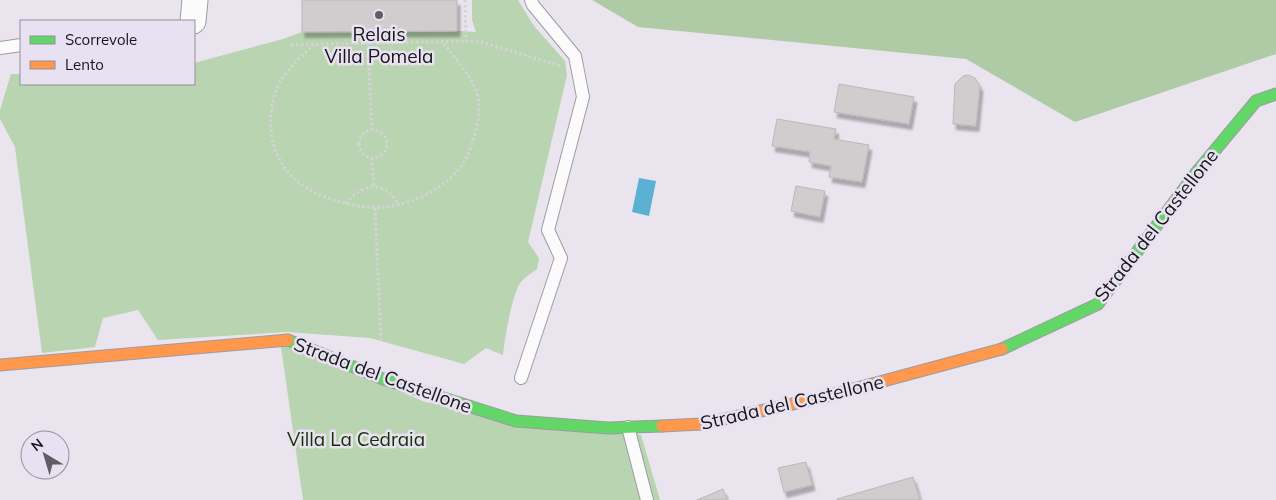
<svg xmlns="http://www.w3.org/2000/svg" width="1276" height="500" viewBox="0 0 1276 500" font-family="Mulish,sans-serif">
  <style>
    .green { fill: #b9d4b0 }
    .forest { fill: #afcba6 }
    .water { fill: #5ab1d1 }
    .building { fill: #d1cdcf; stroke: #bbb7b9; filter: url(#shadow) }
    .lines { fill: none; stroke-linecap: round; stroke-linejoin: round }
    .lane-casing { stroke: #9e9ba2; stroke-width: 14 }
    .street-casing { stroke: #9e9ba2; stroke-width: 27 }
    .fast-casing { stroke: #9e9ba2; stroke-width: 13 }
    .slow-casing { stroke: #9e9ba2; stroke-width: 13 }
    .path { stroke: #d5d3d6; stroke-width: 3; stroke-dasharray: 2.5 2.5; stroke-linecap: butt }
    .lane { stroke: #fcfbfc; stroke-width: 12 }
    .street { stroke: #fcfbfc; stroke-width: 25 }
    .fast { stroke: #63d668; stroke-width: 11 }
    .slow { stroke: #ff974d; stroke-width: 11 }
    .poi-dot { fill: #605d64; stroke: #e8e1f1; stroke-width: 2 }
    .labels { text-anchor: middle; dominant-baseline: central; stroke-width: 5; stroke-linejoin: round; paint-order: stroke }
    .poi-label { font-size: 19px; fill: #17151a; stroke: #e8e1f1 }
    .street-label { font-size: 19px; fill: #17151a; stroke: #e8e1f1 }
    .park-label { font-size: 19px; fill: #103300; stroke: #e8e1f1 }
  </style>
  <defs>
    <filter id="shadow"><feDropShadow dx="3" dy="5.5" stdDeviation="1" flood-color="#0004"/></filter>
  </defs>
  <rect width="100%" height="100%" fill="#e9e4ee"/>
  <path class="green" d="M472,0h46l16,26 31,35 2,14 -39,167 11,16 -2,11c-5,4 -12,8 -16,13 -8,8 -17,60 -18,73l-17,-7 -22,16 -94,-26 -83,-6 -129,8 -20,-30 -35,8 -8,29 -53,6 -27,-206 -15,-28v-9l11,-36h10v10h173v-21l89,-24 19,-7 155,-1 19,1 -4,-12z
    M280,340l145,62 216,33 19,65h-357z"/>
  <path class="forest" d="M592,0h684v54l-201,68 -109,-63 -328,-32z"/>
  <path class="water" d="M639,178l17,3 -7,35 -17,-4z"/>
  <path class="building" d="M302,0h155v31l-155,1z
    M969,75l6,3 5,8 -4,40 -23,-2 2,-40 8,-8z
    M839,84l75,13 -5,27 -75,-12z
    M777,119l59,10 -2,10 35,6 -7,37 -33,-5 2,-11 -22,-4 1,-10 -38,-6z
    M796,186l29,5 -5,26 -29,-6z
    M806,462l6,23 -28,7 -6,-24z
    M913,477l7,23h-83v-1z
    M723,489l4,11h-30z"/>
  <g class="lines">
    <defs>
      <path id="lane" d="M0,48l21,-3
        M521,378l40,-120 -13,-28 35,-133 -8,-41 -42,-51 -2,-5
        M628,427l19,73"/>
      <path id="street" d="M193,21l2,-21"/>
      <path id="fast" d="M288,340l95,39 133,42 92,7 54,-2
        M1002,349l96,-45 98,-131 60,-72 20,-7"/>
      <path id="slow" d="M0,365l288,-25
        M662,426l40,-2 122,-27 178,-48"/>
    </defs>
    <use href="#lane" class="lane-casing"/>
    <use href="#street" class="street-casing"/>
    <use href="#fast" class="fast-casing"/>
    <use href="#slow" class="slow-casing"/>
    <path class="path" d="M465,0l1,41
      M368,43l4,88
      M314,44c-11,11 -23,21 -31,34 -9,12 -12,28 -12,43 -1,23 8,45 26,60 18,17 65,29 89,26 31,-4 69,-23 82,-53 8,-20 16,-46 7,-66 -8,-17 -22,-32 -33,-47
      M291,45l175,-4 15,1 80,24
      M359 144a14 14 0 1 1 28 0a14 14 0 1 1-28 0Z
      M372,158l2,28
      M347,204c4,-8 8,-10 15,-14 16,-8 28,0 36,14
      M375,208l6,134"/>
    <use href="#lane" class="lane"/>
    <use href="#street" class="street"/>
    <use href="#fast" class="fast"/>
    <use href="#slow" class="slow"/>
  </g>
  <circle class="poi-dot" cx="379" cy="15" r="5"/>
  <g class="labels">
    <g class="poi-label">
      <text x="379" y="34">Relais<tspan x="379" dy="22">Villa Pomela</tspan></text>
    </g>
    <g class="street-label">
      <text transform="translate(1156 225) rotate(-52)">Strada del Castellone</text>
      <text transform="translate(383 375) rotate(20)">Strada del Castellone</text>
      <text transform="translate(792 402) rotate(-13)">Strada del Castellone</text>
    </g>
    <g class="park-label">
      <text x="356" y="439">Villa La Cedraia</text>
    </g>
  </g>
  <rect x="20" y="20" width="175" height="65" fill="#e8e1f1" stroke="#948f9b"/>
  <rect x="30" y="36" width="25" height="8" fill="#63d668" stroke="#948f9b"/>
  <text x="65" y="45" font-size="15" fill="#17151a">Scorrevole</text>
  <rect x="30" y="61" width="25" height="8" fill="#ff974d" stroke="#948f9b"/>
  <text x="65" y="70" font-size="15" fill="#17151a">Lento</text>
  <g transform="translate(45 455) rotate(322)"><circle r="24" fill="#e8e1f1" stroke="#948f9b"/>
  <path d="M0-4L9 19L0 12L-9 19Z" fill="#605d64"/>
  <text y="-8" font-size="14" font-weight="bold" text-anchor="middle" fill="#17151a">N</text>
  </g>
</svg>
